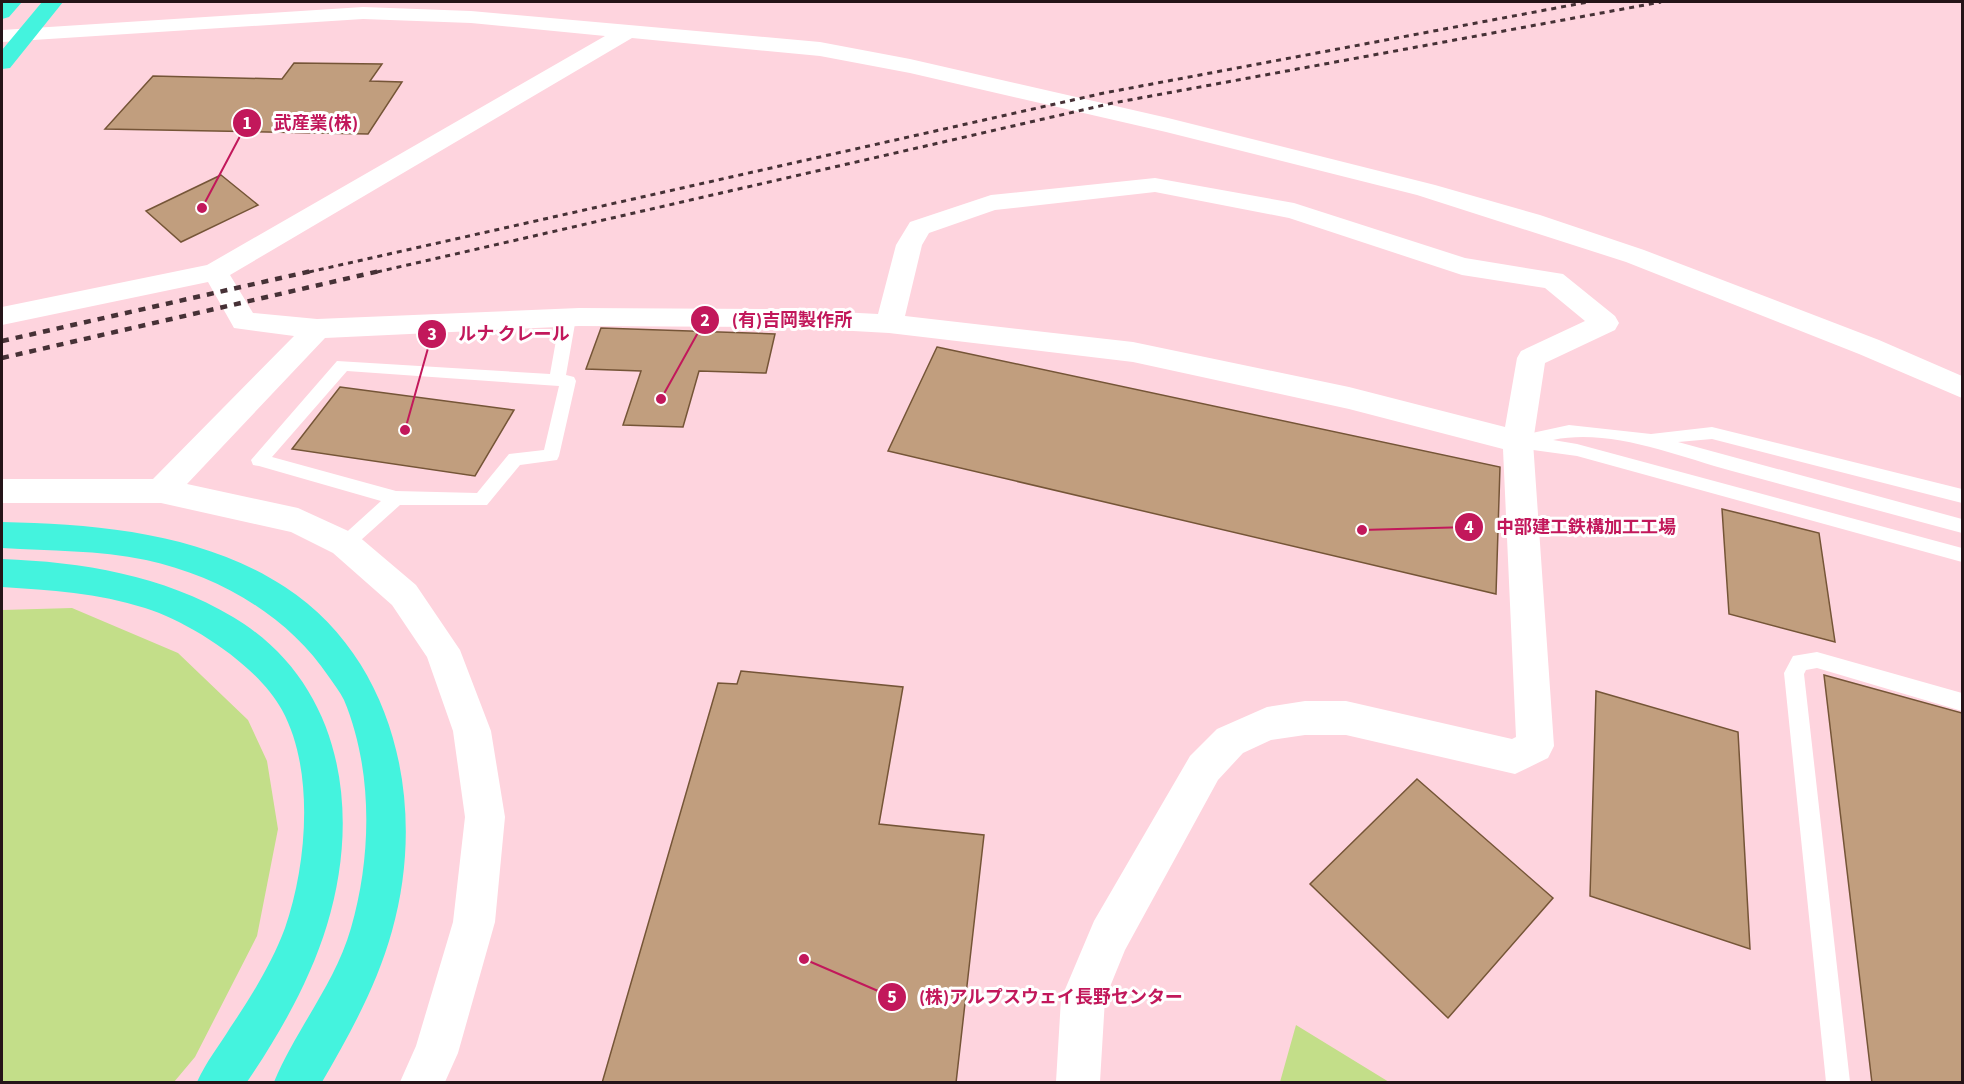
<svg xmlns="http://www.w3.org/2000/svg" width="1964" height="1084" viewBox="0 0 1964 1084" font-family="'Source Sans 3','Noto Sans JP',sans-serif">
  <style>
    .green { fill: #c3de89 }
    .building { fill: #c19e7e; stroke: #755537; stroke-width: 1.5 }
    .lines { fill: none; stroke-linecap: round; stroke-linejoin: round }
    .lane { fill: #fff; fill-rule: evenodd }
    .street { fill: #fff; fill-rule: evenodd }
    .highway { fill: #44f3de; fill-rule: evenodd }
    .rail-far1 { stroke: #463136; stroke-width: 3; stroke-dasharray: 5 5; stroke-linecap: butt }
    .rail { stroke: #463136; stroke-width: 4.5; stroke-dasharray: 7 7; stroke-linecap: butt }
    .leader { fill: none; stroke: #c2185b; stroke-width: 2 }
    .callout-dot { fill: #c2185b; stroke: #fff; stroke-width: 2 }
    .mark-label { font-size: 18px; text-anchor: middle; font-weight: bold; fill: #fff }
    .callout-label { font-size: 18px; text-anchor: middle; font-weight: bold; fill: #c2185b; stroke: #fff; stroke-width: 6; stroke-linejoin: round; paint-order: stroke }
  </style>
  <rect width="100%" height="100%" fill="#fed4de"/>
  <path class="green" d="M72,608l106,45 70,67 19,41 11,68 -21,107 -62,121 -21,25h-172v-472z
    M1296,1025l93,57h-109z"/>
  <path class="building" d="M294,63l88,1 -12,17 32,1 -34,52 -263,-5 48,-53 129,3z
    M221,175l37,30 -77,37 -35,-31z
    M601,328l174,6 -9,39 -67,-2 -16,56 -60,-2 18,-54 -55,-2z
    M937,347l563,120 -4,127 -608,-143z
    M340,387l174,23 -39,66 -183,-27z
    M1722,509l97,24 16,109 -106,-28z
    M741,671l162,16 -24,137 105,11 -28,248h-354l116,-400 19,1z
    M1824,675l138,38v370h-90z
    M1596,691l142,41 12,217 -160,-53z
    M1417,779l136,119 -105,120 -138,-134z"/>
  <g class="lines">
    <path class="lane" d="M568,313l8,5 -10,57 8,2 2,4 -17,75 -2,4 -37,5 -33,40h-87l-49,44 -6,2 -6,-2 -3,-5 3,-5 42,-38 -122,-35 -6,-1 -2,-5 86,-99 213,13 10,-56zM347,371l212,15 -15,64 -35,4 -32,39 -81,-2 -124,-34z
      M1569,425l82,9 61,-7 250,62v14l-250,-64 -34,3 284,77v14c-77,-21 -154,-41 -230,-62 -56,-15 -121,-43 -179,-31l24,4 385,104v14l-385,-106 -59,-8 -8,-6 8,-6z
      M1817,652l145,41v18l-145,-43 -11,2 -2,4 46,408h-24l-42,-409 9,-17z"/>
    <path class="street" d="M363,7l108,4 349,31 90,17 258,59 267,67 105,30 104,35 235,90 83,36v22l-103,-44 -233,-92 -209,-67 -251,-63 -256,-59 -90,-17 -188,-18 -402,237 23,38 64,6 262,-11 203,1 96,5 18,-69 14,-23 81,-27 164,-17 139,25 171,55 98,16 52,42 4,7 -4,7 -70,33 -12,79 21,304 -6,12 -33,16 -169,-39h-41l-34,5 -28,13 -25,27 -93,170 -20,49 -5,83h-44l5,-83 33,-78 96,-165 27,-27 50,-22 38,-6h41l166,38 4,-2 -13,-288 -154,-40 -216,-47 -244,-29 -107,-6 -203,-1 -254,12 -138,146 111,24 59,27 59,50 44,65 31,81 14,86 -10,105 -37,131 -13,29h-45l16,-36 37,-124 12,-105 -12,-86 -26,-74 -35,-52 -59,-52 -42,-21 -130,-29h-159v-24h151l141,-143 -60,-8 -26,-46 -206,43v-18l205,-42 398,-229 -134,-13 -108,-4 -361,23v-12zM1155,192l134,26 173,57 83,13 40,33 -64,30 -4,7 -12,69 -156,-40 -216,-45 -228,-26 17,-71 7,-12 66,-23z"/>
    <path class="highway" d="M2,2h20l-13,15 -7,2z
      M42,2h21l-53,66 -8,1v-19z
      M2,522c96,2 200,11 283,65 112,73 142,221 107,344 -15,54 -42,103 -70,151h-48c22,-53 61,-98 77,-154 21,-72 22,-159 -7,-228 -4,-8 -10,-16 -15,-23 -42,-62 -110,-101 -183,-117 -48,-10 -96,-9 -144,-12z
      M2,559c80,3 161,16 231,58 109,65 129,194 94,308 -17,56 -48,110 -80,157h-50c9,-20 22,-36 33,-54 21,-31 42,-65 55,-100 22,-63 30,-158 -3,-218 -24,-44 -90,-87 -137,-102 -47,-15 -95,-18 -143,-21z"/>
    <path class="rail-far1" d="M309,272l795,-179 484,-91
      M377,272l736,-169 548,-101"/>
    <path class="rail" d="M2,341l314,-71
      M2,358l382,-88"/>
  </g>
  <path class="leader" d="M202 208L247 123M661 399L705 320M405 430L432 334M1362 530L1469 527M804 959L892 997"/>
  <g class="callout-dot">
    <circle cx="202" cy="208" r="6"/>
    <circle cx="661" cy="399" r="6"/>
    <circle cx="405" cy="430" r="6"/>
    <circle cx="1362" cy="530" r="6"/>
    <circle cx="804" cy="959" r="6"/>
    <circle cx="247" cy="123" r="15"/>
    <circle cx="705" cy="320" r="15"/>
    <circle cx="432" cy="334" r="15"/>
    <circle cx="1469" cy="527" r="15"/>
    <circle cx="892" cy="997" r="15"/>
  </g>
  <g class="mark-label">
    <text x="247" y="129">1</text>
    <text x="705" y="326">2</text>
    <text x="432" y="340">3</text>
    <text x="1469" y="533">4</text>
    <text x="892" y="1003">5</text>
  </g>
  <g class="callout-label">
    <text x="316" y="129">武産業(株)</text>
    <text x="792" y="326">(有)吉岡製作所</text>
    <text x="514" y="340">ルナ クレール</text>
    <text x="1586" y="533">中部建工鉄構加工工場</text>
    <text x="1051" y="1003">(株)アルプスウェイ長野センター</text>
  </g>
  <rect width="1964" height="1084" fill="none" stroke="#251418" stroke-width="6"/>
</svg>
